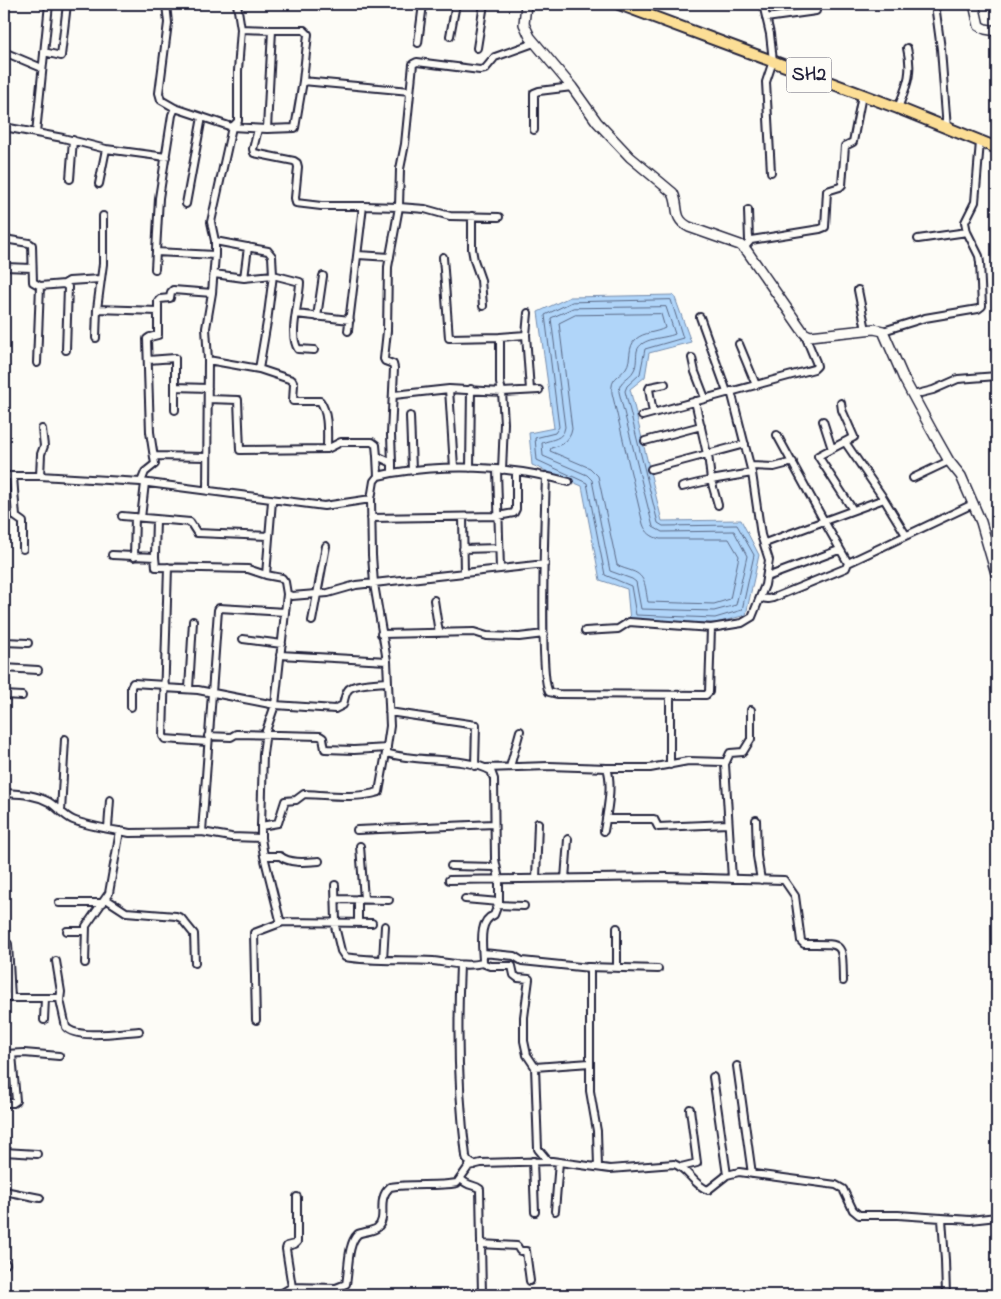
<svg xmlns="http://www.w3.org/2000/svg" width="1001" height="1299" viewBox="0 0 1001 1299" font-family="'Indie Flower',sans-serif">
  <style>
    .water { fill: #b0d5f9; stroke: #778dad }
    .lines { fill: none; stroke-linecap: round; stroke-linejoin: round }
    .shore { stroke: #5b6a87; stroke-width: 1 }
    .street-casing { stroke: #22223b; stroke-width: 10 }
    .secondary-casing { stroke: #22223b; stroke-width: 12 }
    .primary-casing { stroke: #22223b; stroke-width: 14 }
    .street { stroke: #fdfcf7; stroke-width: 6 }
    .secondary { stroke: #fdfcf7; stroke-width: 9 }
    .primary { stroke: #fcde96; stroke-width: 10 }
    .labels { text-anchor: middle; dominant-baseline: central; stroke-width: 4; stroke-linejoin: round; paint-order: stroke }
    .shield { fill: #fdfcf7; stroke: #646373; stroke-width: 1 }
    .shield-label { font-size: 20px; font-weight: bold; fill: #22223b }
  </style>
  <rect width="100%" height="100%" fill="#fdfcf7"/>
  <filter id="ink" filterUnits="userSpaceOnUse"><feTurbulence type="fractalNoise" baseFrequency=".02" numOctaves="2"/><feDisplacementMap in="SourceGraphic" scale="10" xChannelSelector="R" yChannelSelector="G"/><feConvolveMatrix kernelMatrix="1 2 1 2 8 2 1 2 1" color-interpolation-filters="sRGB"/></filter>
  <g filter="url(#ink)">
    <path class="water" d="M674,295l17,47 -42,11 -4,24 -15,12 32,132 79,-1 18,35 -13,60 -30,8 -86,-2 -3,-32 -27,-9 -18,-94 -50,-21 -3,-32 25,-5 -16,-116 32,-15z"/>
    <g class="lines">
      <path class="shore" d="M671,300l12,38 -38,11 -5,25 -13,12 -2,5 33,132 5,3 74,-1 17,30 -12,55 -27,8 -79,-3 -5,-29 -26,-11 -18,-92 -50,-23 -2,-22 20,-5 4,-6 -14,-112 27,-13z
        M666,307l9,27c-11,5 -34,3 -38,17 -1,6 0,14 -3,19 -5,10 -15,9 -15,22l34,135 9,5 72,-1 13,25 -11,49 -22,6 -73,-2 -5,-27 -4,-3 -22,-8 -18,-91 -5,-5 -44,-19 -1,-13c10,-4 21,-3 23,-16l-14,-109 22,-10z
        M661,314l4,14c-9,5 -21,4 -29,11 -9,8 -4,20 -10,29 -7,10 -16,9 -14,25l31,131c3,9 9,13 17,15h69l10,17 -9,43 -16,5 -66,-2c-3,-13 -1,-26 -16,-31 -5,-2 -11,-3 -15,-6l-19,-89 -8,-8 -40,-17 1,-3c11,-3 19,-7 21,-19l-13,-106 16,-8z"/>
      <defs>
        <path id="street" d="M166,4l2,19 -9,70 2,7 14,8 57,19 35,2 5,-99 -31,-1
          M763,4l7,30 3,27 -7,21 5,90
          M936,12l5,37 6,80
          M766,18l50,-7
          M272,30h32l4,4 -5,47 107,10
          M450,36l6,-32
          M418,43l5,-39
          M477,48l7,-44
          M4,52l38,16
          M44,52l17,4 6,-52
          M898,108c9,-23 15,-35 9,-60
          M4,127l59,11 43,11 60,8
          M258,129l-5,20 1,4 40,8 3,2 1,4 -3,31 1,5 25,3h42l-15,125
          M267,129l28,-1 8,-47
          M534,130v-37l5,-2 33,-4
          M36,133l13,-129
          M70,179l3,-39
          M99,184l7,-35
          M186,204l16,-87
          M363,206l36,1 -11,60 -1,64 -3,28 1,2 8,3 1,4 -3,67 1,28
          M748,210l1,31
          M472,216v33l2,11 7,20 2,26
          M499,217l-49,-1 -25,-7 -26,-2 1,-38 5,-25 8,-80 4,-2 63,8 5,-1 10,-12 39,-14
          M4,239l25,4 3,2 1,37 7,4 24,-2 4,3 -2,63
          M918,239l49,-7
          M215,241l53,10 4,5 1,19 27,7c0,17 -12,53 -2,67l16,1
          M744,248l7,-8 69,-11 5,-2 2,-36 13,-4 2,-2 3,-39 8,-4 9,-47
          M156,252l59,3
          M358,255l32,2
          M443,257l6,81 51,-1v46l2,9 2,31 -2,47
          M4,267l28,1
          M155,269l4,-71 13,-83 3,-7
          M214,274l30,4 29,-3 -6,47 -8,47
          M244,278l4,-31
          M64,284l5,-3 31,-2
          M858,290l8,40
          M97,309l61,2
          M296,314l54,6
          M317,317l6,-41
          M700,317l27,75
          M883,331l42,-13 53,-9 4,-3 -2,-43 -1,-7 -12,-24 -2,-10 10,-20 5,-60
          M526,335l4,55
          M500,337l26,-2 2,-22
          M96,338l1,-29 6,-45v-48
          M739,344l17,41
          M692,358l3,14 10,26
          M148,360l27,-2v52
          M208,360l51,9 33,11 2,4 -1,17h27c9,12 7,34 7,48
          M37,363l3,-77
          M175,387l33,1
          M449,389l5,78
          M394,395l55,-6 53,3 37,-2
          M913,395l20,-5 25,-11 39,-3
          M208,399l30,1 2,50 87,-1 14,-7h31l4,3 1,11 15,7v10l-14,3 -4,5 -3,18 1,56 2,29 13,77 3,65 -4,27c31,10 80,3 105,18l3,8 1,80 4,21v22l-5,13c-17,6 -11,33 -11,48 -17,4 -33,0 -50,-2 -29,-2 -59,1 -88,-4l-4,-6 -7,-29
          M695,401l12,53
          M841,403l1,7 12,27 -36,19 35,54
          M653,413l-4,-24 1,-2 15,-3
          M410,416l2,54
          M642,416l172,-47 3,-3 -1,-4 -12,-29
          M823,421l9,28
          M777,435l47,86 60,-22
          M645,441l56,-15
          M845,442l39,57 22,36
          M708,454l3,26 7,25
          M154,456l53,1
          M377,456l1,20
          M751,466l23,1 19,-5
          M470,468l1,-79
          M651,469l94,-25
          M497,470l3,99
          M392,473c59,-9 119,-7 177,9
          M4,476h36l101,6 183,24 47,-7
          M13,476l3,41 7,5v27
          M40,476l1,-22 3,-8 -2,-17
          M546,476c-1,30 -7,202 3,216l8,2 149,1 3,-3 2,-64 -82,-6 -11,7 -33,2
          M913,478l36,-17
          M141,482l4,-10 10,-8 -5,-32 -3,-93 3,-2 8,-2v-34l2,-2 10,-1 1,-6 2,-2 39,3
          M682,487l29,-7 41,-7
          M207,491l1,-131 -2,-32 6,-35 3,-38v-14l-4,-19 21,-95 6,-6v-50l3,-42 -4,-25
          M122,516l68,6 7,11 72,3
          M463,517l1,56
          M141,518l4,-35
          M371,518l127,-2 16,-3 2,-4v-37
          M765,543l59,-22 24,42 125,-59
          M463,549l36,-1
          M112,555l43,2 1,-38
          M134,557l1,-40
          M155,557l1,10 92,2 18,6 16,3 3,4 2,12 5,2 36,-3 28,-8 189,-21
          M168,567l-5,169 2,3 42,3
          M266,575l6,-74
          M767,577l72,-27
          M287,594l-12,111 -9,26 -3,23 -2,72 17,-3 7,-22 11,-1 8,-6c24,1 51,5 75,-2l7,-39
          M760,598l8,1 5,-1 73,-30 2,-5
          M434,600l5,33
          M312,621l14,-75
          M711,628l31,-5 10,-6 13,-32 4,-25 -8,-25 -9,-62 -21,-82
          M381,634l93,-2 13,4 32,1 25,-3
          M243,639l39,5
          M4,642l24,1
          M280,655l107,6
          M4,668l34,2
          M164,688l34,2 77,15 60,4 8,-4c1,-4 2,-11 5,-15 5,-7 31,-7 39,-8
          M189,689l4,-68
          M4,695l18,1
          M670,695v70
          M131,707v-20l2,-4 32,2
          M389,712l87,13 -1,41
          M208,736l23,1 5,-3 84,2 3,2 2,11 29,1 33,-2
          M725,764l5,-11 13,-1 8,-13v-29
          M510,767l10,-36
          M486,768l63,-2 58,2c6,17 0,45 -3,63
          M607,768h43l38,-7 35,1 2,2 7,115
          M4,793c16,1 30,1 45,9 8,5 15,14 24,18 14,6 41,10 57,13l72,-1 29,5 30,1
          M61,812l4,-73
          M606,819h48l4,8 70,-3
          M756,820l1,36 4,24
          M261,826v12l3,18h16c10,8 26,6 39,5
          M108,828l2,-28
          M357,830l137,-6
          M202,832l16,-222 1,-2 66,4
          M360,846l4,53
          M264,856l16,64 3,2 89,1
          M451,866l45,1
          M536,879l2,-56
          M565,879l3,-40
          M449,880l218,-3 117,3 11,16 6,45 3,3c41,0 38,-3 39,37
          M335,885l1,37
          M106,899l20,13 50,4 5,2 13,16 1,29
          M335,899l54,1
          M358,899v24
          M465,899l34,3
          M59,903h44
          M498,905l26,1
          M617,928v40
          M67,931h18
          M4,943l4,1 3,54
          M483,953l31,3 8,5 68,7v123l7,40 1,36
          M383,960l2,-34
          M56,961l5,31 -1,8
          M85,963l1,-37 23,-33 11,-62
          M482,963l8,3h22l2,9 4,3 11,1 -5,38v24l3,14 8,12 3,82 10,12
          M460,965c-3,63 -2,128 6,191l1,4 7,5
          M588,967l70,2
          M4,996l7,2h47l2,2 6,27c11,13 56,5 73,4
          M44,1020l1,-22
          M256,1020l-2,-87 29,-11
          M4,1054l20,-1 35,3
          M737,1066l15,108
          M535,1067l55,-4
          M713,1077l14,98
          M4,1103h9l3,-2 -4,-47
          M4,1152l33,2
          M533,1161l2,51
          M681,1167l16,-4 -7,-54
          M461,1179c7,8 13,5 19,10l2,106
          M4,1191l36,7
          M555,1211l4,-49
          M942,1219l3,41 1,35
          M481,1244l36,2 3,5h6l4,30
          M4,1263l2,1
          M292,1287l-6,-38 1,-3 8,-2 2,-2v-45
          M279,1295l13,-8 44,1 10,-4c3,-14 1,-40 12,-50 5,-2 15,-3 19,-6 12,-11 -2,-27 13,-41 23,-4 45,0 67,-4l12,-17 12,-3 71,-2 58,8 64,-5c15,5 19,21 34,26l19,-15 12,-3 97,13 7,4 10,21 6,5h39l72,5 27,-3"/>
        <path id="secondary" d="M526,4l-2,20 6,13 42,50 25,35 33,35 43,36c7,14 -1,25 16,34l51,18 7,6 57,82 6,3 64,-7 9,2 21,48 27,50 18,32 12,15 20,46 16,55
          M974,4l5,22 6,3 12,2"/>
        <path id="primary" d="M619,4l279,104 99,40"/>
      </defs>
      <use href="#street" class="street-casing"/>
      <use href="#secondary" class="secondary-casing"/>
      <use href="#primary" class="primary-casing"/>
      <use href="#street" class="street"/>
      <use href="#secondary" class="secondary"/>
      <use href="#primary" class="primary"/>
    </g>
  </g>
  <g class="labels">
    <rect class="shield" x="786.5" y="57.5" width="45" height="35" rx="4"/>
    <g class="shield-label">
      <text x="809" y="75">SH2</text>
    </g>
  </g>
  <rect width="1001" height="1299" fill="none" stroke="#fdfcf7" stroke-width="20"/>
  <rect x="10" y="10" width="981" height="1279" fill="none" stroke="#22223b" stroke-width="2" filter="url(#ink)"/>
</svg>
